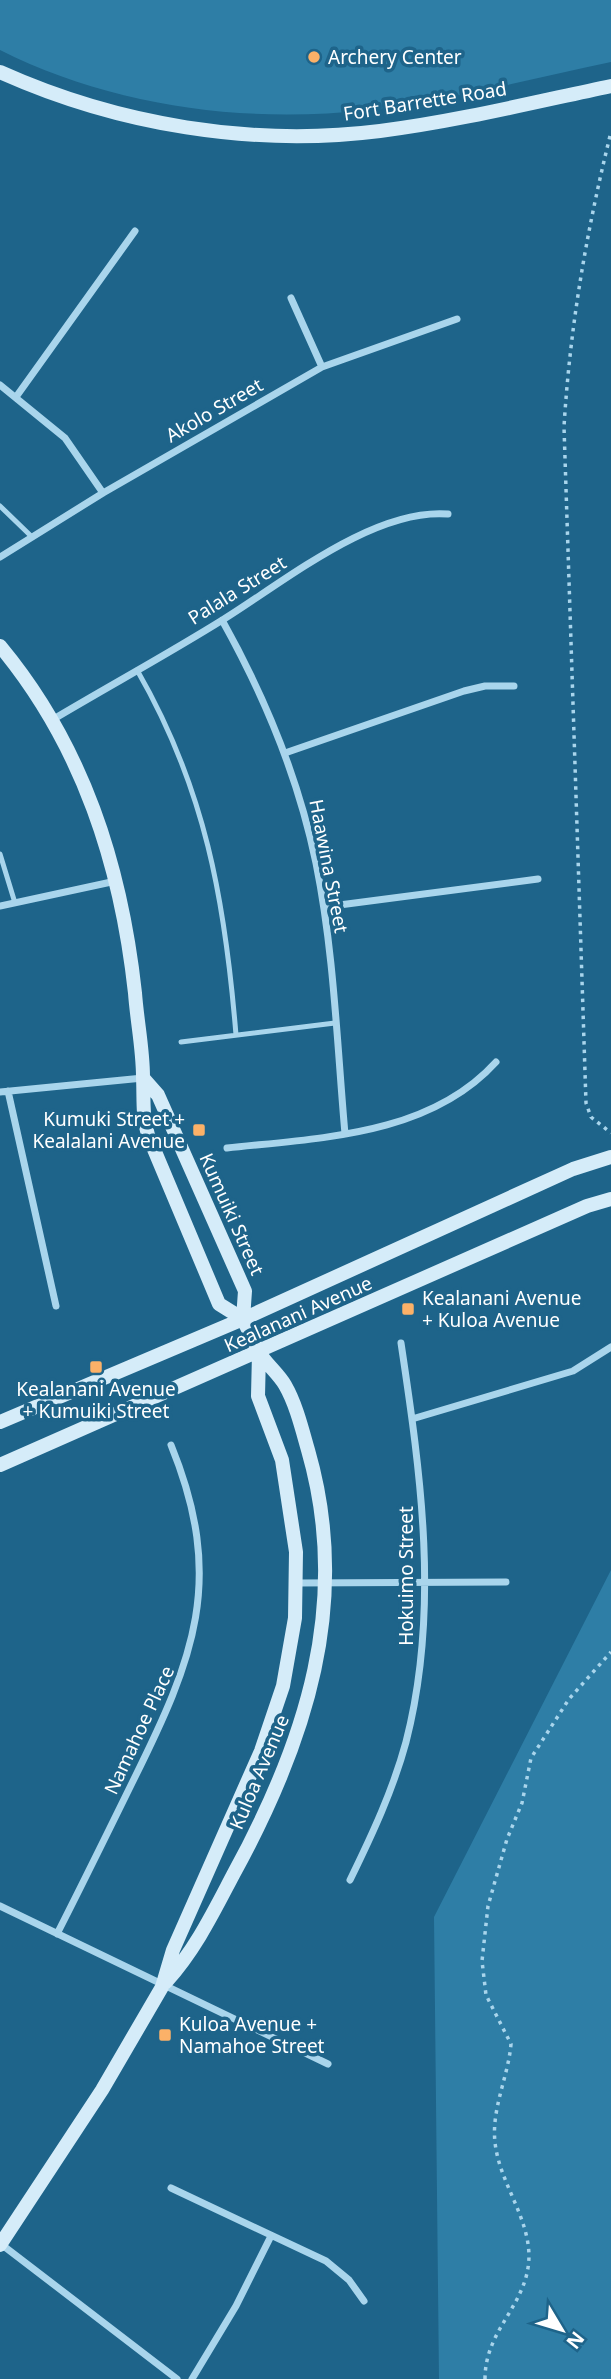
<svg xmlns="http://www.w3.org/2000/svg" width="611" height="2379" viewBox="0 0 611 2379" font-family="'Noto Sans',sans-serif">
  <style>
    .green { fill: #2e7ea6 }
    .lines { fill: none; stroke-linecap: round; stroke-linejoin: round }
    .path { stroke: #a9d5ec; stroke-width: 3.5; stroke-dasharray: 3.5 5; stroke-linecap: butt }
    .lane { stroke: #a9d5ec; stroke-width: 5 }
    .street { stroke: #a9d5ec; stroke-width: 7 }
    .secondary { stroke: #d5ecf9; stroke-width: 14 }
    .poi-dot { fill: #fbb168; stroke: #1e648a; stroke-width: 2.5 }
    .labels { text-anchor: middle; dominant-baseline: central; stroke-width: 7; stroke-linejoin: round; paint-order: stroke }
    .poi-label { font-size: 19px; fill: #fff; stroke: #1e648a; text-anchor: start }
    .street-label { font-size: 19px; fill: #fff; stroke: #1e648a }
  </style>
  <rect width="100%" height="100%" fill="#1e648a"/>
  <path class="green" d="M0,0h611v62c-81,17 -163,39 -244,48 -123,14 -256,-4 -367,-60z
    M611,1570v809h-172l-5,-462z"/>
  <g class="lines">
    <path class="path" d="M610,136c-24,98 -40,191 -46,291l22,676 5,14 20,16
      M485,2379c0,-51 44,-74 44,-124 -1,-38 -27,-70 -33,-106 -7,-36 12,-70 15,-105l-25,-49 -4,-34 6,-55 19,-67 15,-36 9,-45 38,-59 42,-47"/>
    <path class="lane" d="M0,506l31,30
      M137,670c68,118 88,230 99,365
      M0,854l15,49
      M181,1042l154,-19"/>
    <path class="street" d="M291,298l31,69
      M0,385l65,53 38,55
      M16,397l119,-166
      M0,557l103,-64 219,-126 135,-48
      M222,620c43,77 76,156 94,243 18,89 21,181 29,271
      M52,720c57,-34 116,-66 172,-101 61,-38 150,-111 224,-105
      M285,753l179,-62 21,-5h29
      M0,906l116,-25
      M324,907l214,-28
      M8,1091l48,215
      M0,1092l143,-14
      M227,1148c92,-10 202,-12 269,-86
      M412,1419l161,-48 38,-24
      M297,1583l209,-1
      M350,1880c22,-45 43,-90 56,-138 34,-132 15,-266 -5,-399
      M0,1906l328,158
      M57,1934c26,-51 51,-102 76,-153 61,-123 93,-201 38,-336
      M171,2188l155,73 23,19 15,21
      M1,2244l176,135
      M192,2379l44,-73 35,-70"/>
    <path class="secondary" d="M0,72c118,53 252,75 380,59 78,-10 155,-29 231,-45
      M0,646c83,100 121,219 135,347 2,28 8,56 8,84 1,21 -1,38 5,58l71,169 24,15
      M143,1078l15,17 87,196 -2,28
      M0,1422l243,-103 330,-150 38,-12
      M0,1465l587,-259 24,-7
      M166,1982c29,-32 47,-69 67,-107 73,-133 119,-273 75,-425 -6,-21 -12,-46 -23,-65 -7,-12 -19,-21 -26,-33 -6,-11 -11,-23 -16,-33
      M0,2245l102,-155 60,-103 11,-37 88,-199 22,-65 12,-68 1,-66 -14,-92 -24,-64 1,-43"/>
  </g>
  <g class="poi-dot">
    <circle cx="314" cy="57" r="7"/>
    <rect x="192" y="1123" width="14" height="14" rx="3.5"/>
    <rect x="401" y="1302" width="14" height="14" rx="3.5"/>
    <rect x="89" y="1360" width="14" height="14" rx="3.5"/>
    <rect x="158" y="2028" width="14" height="14" rx="3.5"/>
  </g>
  <g class="labels">
    <g class="poi-label">
      <text x="328" y="57">Archery Center</text>
      <text x="185" y="1119" text-anchor="end">Kumuki Street +<tspan x="185" dy="22">Kealalani Avenue</tspan></text>
      <text x="422" y="1298">Kealanani Avenue<tspan x="422" dy="22">+ Kuloa Avenue</tspan></text>
      <text x="96" y="1389" text-anchor="middle">Kealanani Avenue<tspan x="96" dy="22">+ Kumuiki Street</tspan></text>
      <text x="179" y="2024">Kuloa Avenue +<tspan x="179" dy="22">Namahoe Street</tspan></text>
    </g>
    <g class="street-label">
      <text transform="translate(425 101) rotate(-9)">Fort Barrette Road</text>
      <text transform="translate(214 410) rotate(-30)">Akolo Street</text>
      <text transform="translate(237 590) rotate(-32)">Palala Street</text>
      <text transform="translate(329 866) rotate(79)">Haawina Street</text>
      <text transform="translate(232 1214) rotate(66)">Kumuiki Street</text>
      <text transform="translate(298 1314) rotate(-24)">Kealanani Avenue</text>
      <text transform="translate(406 1576) rotate(-90)">Hokuimo Street</text>
      <text transform="translate(139 1730) rotate(-65)">Namahoe Place</text>
      <text transform="translate(259 1772) rotate(-67)">Kuloa Avenue</text>
    </g>
  </g>
  <g transform="translate(562 2330) rotate(128)" stroke="#1e648a" stroke-width="5" paint-order="stroke">
  <path d="M0-5L12 26L0 18L-12 26Z" fill="#ffffff"/>
  <text y="-10" font-size="19" font-weight="bold" text-anchor="middle" fill="#ffffff">N</text>
  </g>
</svg>
